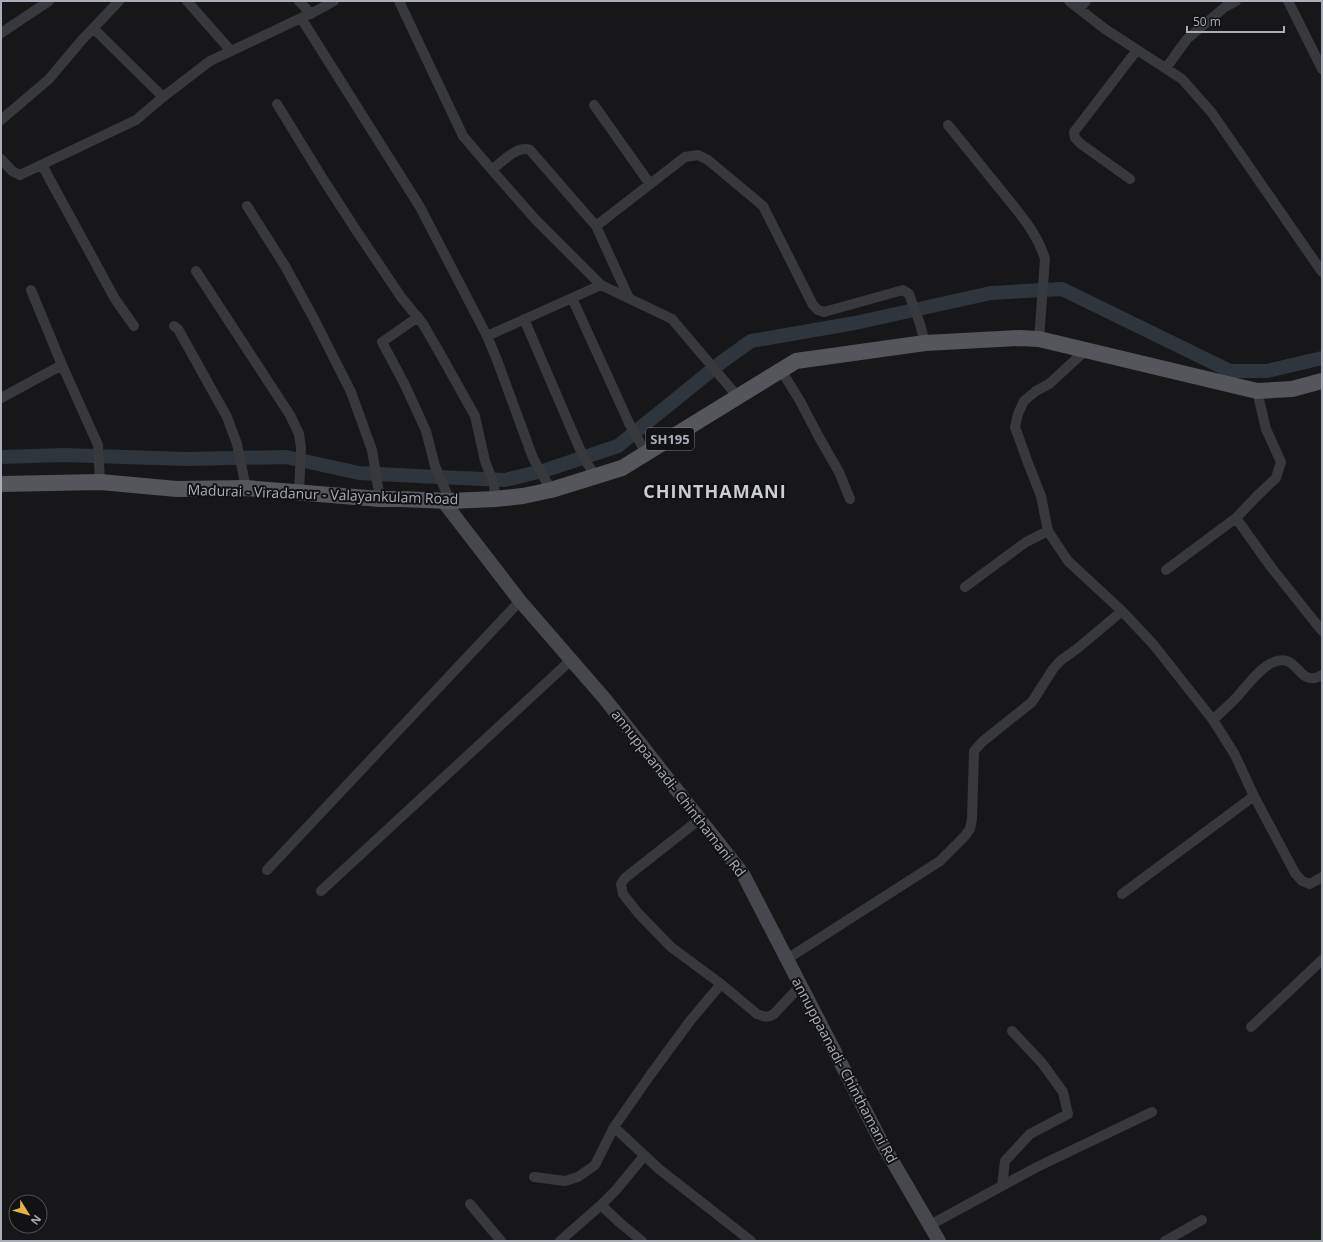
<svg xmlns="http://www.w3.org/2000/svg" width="1323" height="1242" viewBox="0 0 1323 1242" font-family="'Open Sans',sans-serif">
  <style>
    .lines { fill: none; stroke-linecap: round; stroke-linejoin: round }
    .canal { stroke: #2e353c; stroke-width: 14 }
    .street { stroke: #38393d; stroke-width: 10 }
    .secondary { stroke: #46484d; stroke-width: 14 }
    .primary { stroke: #54565c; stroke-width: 16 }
    .labels { text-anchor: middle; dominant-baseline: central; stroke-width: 4; stroke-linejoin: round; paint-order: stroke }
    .shield { fill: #121214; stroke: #7c7f87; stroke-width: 1 }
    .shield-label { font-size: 13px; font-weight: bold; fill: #aaaeb8 }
    .street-label { font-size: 14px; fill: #aaaeb8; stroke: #121214 }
    .district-label { font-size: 18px; font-weight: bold; letter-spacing: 1px; fill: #cbcdd4; stroke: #121214 }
  </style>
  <rect width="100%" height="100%" fill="#171719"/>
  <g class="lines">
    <path class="canal" d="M1,457l63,-2 122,4 100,-2 73,16 79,4 67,3 41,-10 72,-24 105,-85 28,-20 104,-18 136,-30 71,-4 168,82h37l55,-13"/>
    <path class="street" d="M187,1l44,50
      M299,1l12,13
      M399,1l64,135 29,34 43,49 66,66 71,34 66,78
      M1069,1l36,28 77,50 30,34 110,159
      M1288,1l34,68
      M1079,9l7,-8
      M301,18l119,189 67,129
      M94,29l69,68
      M1,33l48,-32
      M1166,68l21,-29 38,-32 11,-6
      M277,104l46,75 33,51 45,67 22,27 19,33 33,59 10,45 9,23 1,15
      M594,105l56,79
      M1,120l48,-41 32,-38 38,-40
      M948,125c20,25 40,49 60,74 15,19 30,36 37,60l-6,80
      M1,159l11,12 8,4 116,-55 27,-23 47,-36 108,-51 16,-9
      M42,165l73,134 19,27
      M492,170c10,-8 25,-25 38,-20l66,76 33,72
      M1130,179l-49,-35 -6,-6 -1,-6 63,-82
      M247,206l38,60 28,51 38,75 21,58 8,49
      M596,226l89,-69 13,-2 10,5 55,46 50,99 5,5 6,2 79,-22 6,4 11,30 5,19
      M196,271l94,144 9,19 2,14 -2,44
      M31,290l31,75
      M572,298l57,125 17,30
      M418,317l-36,25 22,41 22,48 9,35 15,35
      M524,319l55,128 8,16 8,13
      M174,326l4,3 49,88 10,27 9,44
      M1086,350l-37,34 -13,7 -12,10 -6,13 -3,13 13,36 13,33 7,35 20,30 54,50 31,33 60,76 22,35 19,41 41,77 7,8 8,3 12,-7
      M781,370l19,31 20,38 19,33 11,27
      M1,398l61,-33 36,80 2,37
      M551,490l-18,-32 -36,-98 -10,-24 114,-51
      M1236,518l35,49 51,64
      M1166,570l70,-52 21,-22 19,-18 5,-16 -15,-33 -9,-38
      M965,587l61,-45 22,-11
      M1213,720c7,-7 15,-14 23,-22 9,-10 25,-32 38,-36 26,-10 23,27 48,13
      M700,819l-75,59 -4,6 2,10 15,19 33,34 50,37 36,30c7,3 11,4 17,0l27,-29
      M267,870l253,-269
      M321,891l250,-231
      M1122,894l132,-98
      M787,959l153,-98 24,-24 6,-8 2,-10 2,-68 8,-9 50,-40 21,-33 7,-8 18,-13 44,-37
      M1251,1027l71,-67
      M614,1127l45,42 92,72
      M534,1177l31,4 13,-4 17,-12 19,-38 37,-53 39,-53 31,-37
      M1002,1186l3,-25 25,-27 38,-20 -5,-22 -21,-29 -30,-32
      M470,1204l31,37
      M601,1205l18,17 23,19
      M930,1225l107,-58 115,-55
      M560,1241l41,-36 15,-15 28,-34
      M1165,1241l37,-21"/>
    <path class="secondary" d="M443,501l77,100 85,98 138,175 140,271 56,96"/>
    <path class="primary" d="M1,484l99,-2 77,7 69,-1 134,11h20l50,2 45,-2 28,-3 28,-6 71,-22 174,-107 129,-18 95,-5 19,1 218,52 35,-2 30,-8"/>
  </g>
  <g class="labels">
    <rect class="shield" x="646" y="428" width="48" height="22" rx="3"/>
    <g class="shield-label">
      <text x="670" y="439">SH195</text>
    </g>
    <g class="street-label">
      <text transform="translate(323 494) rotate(2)">Madurai - Viradanur - Valayankulam Road</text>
      <text transform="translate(679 793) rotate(52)">annuppaanadi- Chinthamani Rd</text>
      <text transform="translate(845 1070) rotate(62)">annuppaanadi- Chinthamani Rd</text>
    </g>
    <g class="district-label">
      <text x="715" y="491">CHINTHAMANI</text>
    </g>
  </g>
  <rect width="1323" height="1242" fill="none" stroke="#aaaeb8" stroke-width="4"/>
  <g transform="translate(28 1214) rotate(127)"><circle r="19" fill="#121214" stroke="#4f5056"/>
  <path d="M0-3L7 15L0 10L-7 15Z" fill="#e6b242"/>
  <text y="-6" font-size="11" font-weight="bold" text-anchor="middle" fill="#aaaeb8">N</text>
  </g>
  <path d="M1187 26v6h97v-6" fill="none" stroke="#aaaeb8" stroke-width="2"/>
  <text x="1193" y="26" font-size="12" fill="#aaaeb8" stroke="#121214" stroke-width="3" paint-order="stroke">50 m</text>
</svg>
